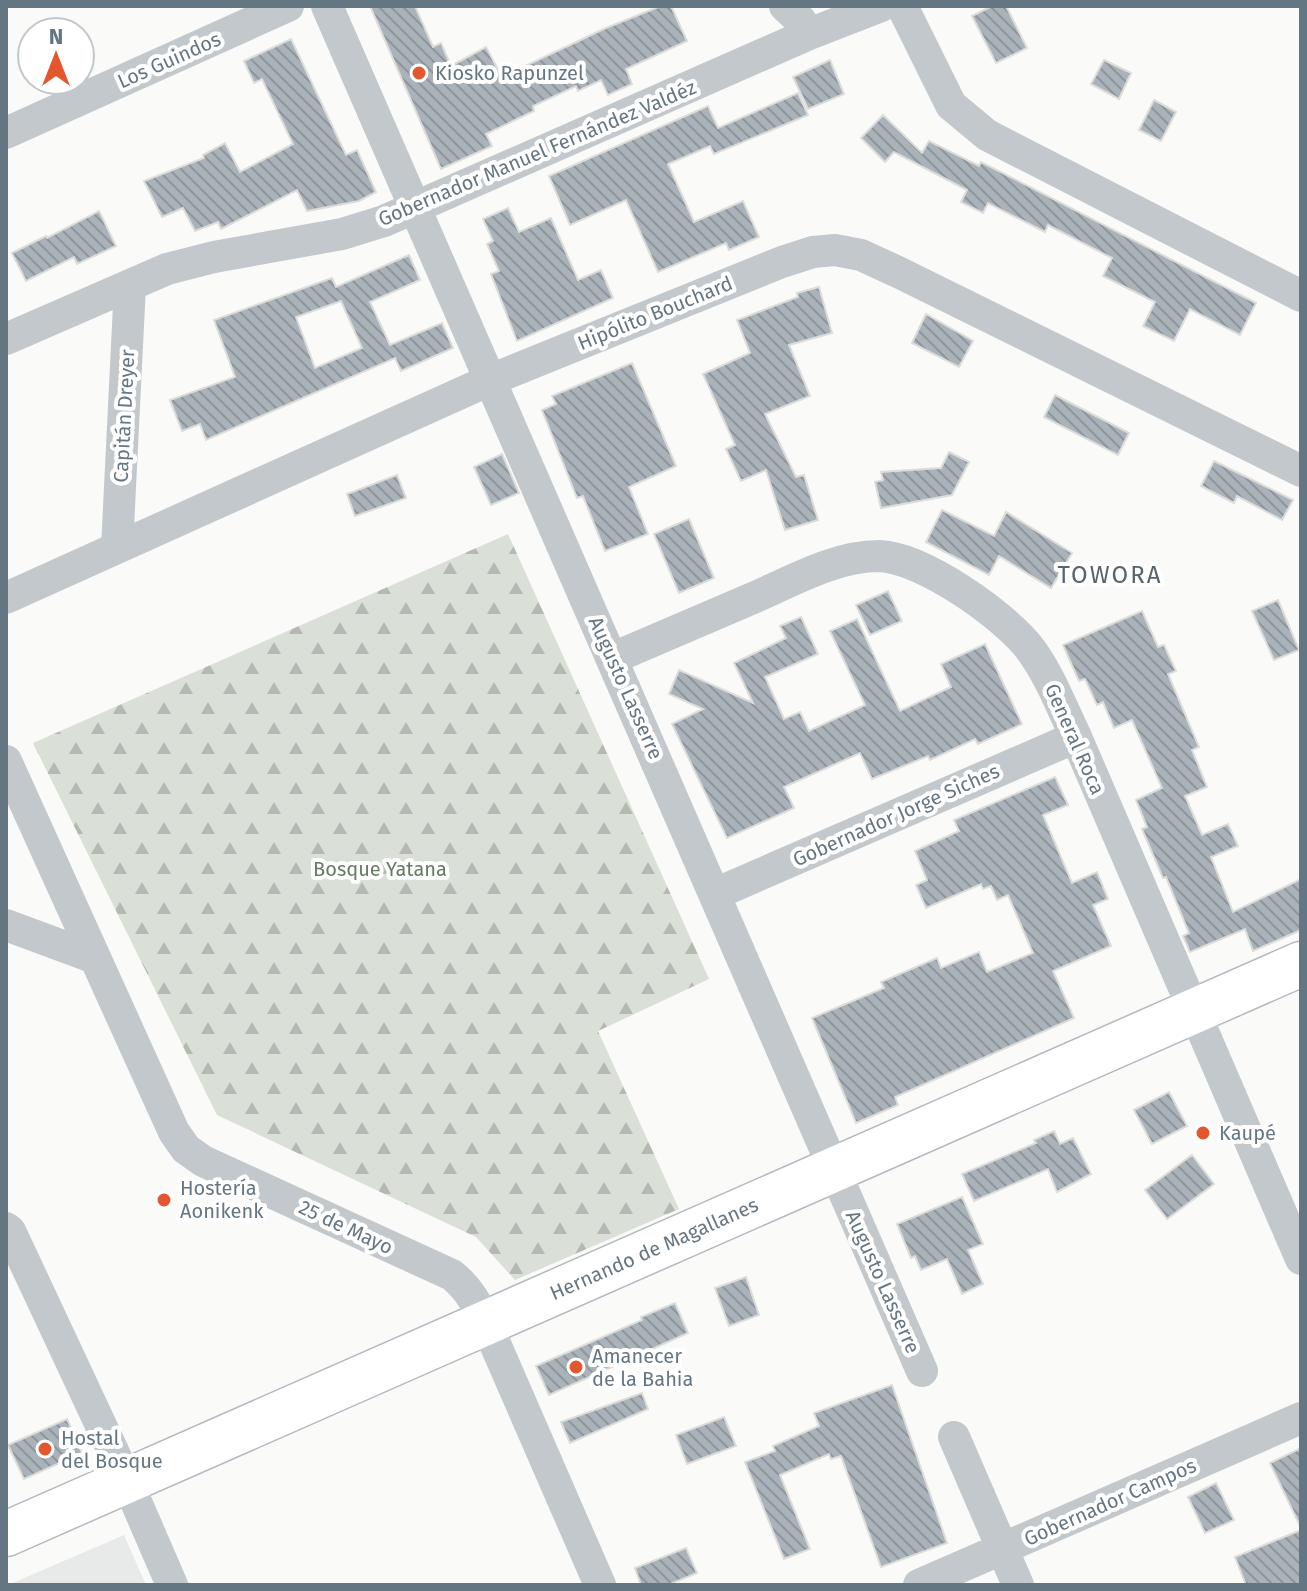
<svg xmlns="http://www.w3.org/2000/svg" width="1307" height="1591" viewBox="0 0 1307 1591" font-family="'Fira Sans',sans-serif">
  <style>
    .built { fill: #e8e9e9 }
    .forest { fill: url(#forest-firs) }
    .building { fill: url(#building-back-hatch); stroke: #dcdcda; stroke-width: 2; fill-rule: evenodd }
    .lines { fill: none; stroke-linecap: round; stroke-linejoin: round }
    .secondary-casing { stroke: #b3babf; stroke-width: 47 }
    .minor { stroke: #c3c8cc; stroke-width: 32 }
    .secondary { stroke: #fff; stroke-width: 44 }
    .poi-dot { fill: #e4572e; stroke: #fff; stroke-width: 3 }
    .labels { text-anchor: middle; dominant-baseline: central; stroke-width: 8; stroke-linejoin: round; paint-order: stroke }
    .street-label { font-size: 20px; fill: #657683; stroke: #fff }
    .poi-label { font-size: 20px; fill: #657683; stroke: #fff; text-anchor: start }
    .park-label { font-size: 20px; fill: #687a64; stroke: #fff }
    .quarter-label { font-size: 24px; letter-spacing: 2px; fill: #57646e; stroke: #fff }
  </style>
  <defs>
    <pattern id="forest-firs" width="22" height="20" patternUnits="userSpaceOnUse" patternTransform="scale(2)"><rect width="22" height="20" fill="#dadfd7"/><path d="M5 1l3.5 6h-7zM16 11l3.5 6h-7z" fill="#b4b9b4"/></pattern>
    <pattern id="building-back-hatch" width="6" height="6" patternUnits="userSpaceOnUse" patternTransform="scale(2)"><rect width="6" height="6" fill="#aab3b9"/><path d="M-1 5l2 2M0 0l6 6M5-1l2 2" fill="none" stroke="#8e969c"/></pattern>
  </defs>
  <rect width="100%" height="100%" fill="#fafaf8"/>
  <path class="built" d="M124,1535l22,50h-138z"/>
  <path class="forest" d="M508,534l201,445 -111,52 81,178 -164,71 -39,-43 -259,-122 -184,-372z"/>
  <path class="building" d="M370,6h45l18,41 8,-4 10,23 35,-19 16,30 104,-49 55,-22h10l16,35 -61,28 6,15 -24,11 -7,-15 -23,11 -2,-5 -43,20 1,5 -48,23 6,12 -51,23z
    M992,6h14l21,42 -31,15 -24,-47z
    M291,39l55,116 11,-5 19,42 -17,9 -52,10 -10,-21 -76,39 -3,-7 -23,9 -12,-23 -21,9 -18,-36 60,-23 -1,-3 22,-12 15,29 53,-28 -31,-65 -8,4 -10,-22z
    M830,60l14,34 -36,15 -15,-32z
    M1104,60l27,13 -12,26 -28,-15z
    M798,93l10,22 -94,39 -4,-8 -42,18 26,58 49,-21 16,36 -30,13 -3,-7 -68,29 -32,-72 -56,25 -21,-49 159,-70 10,22z
    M1154,100l22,12 -15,29 -22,-11z
    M883,115l39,38 7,-12 50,25 2,-4 275,141 -16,32 -50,-26 -16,32 -31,-15 12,-24 -52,-26 9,-18 -64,-33 -3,7 -57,-29 -5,10 -22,-11 6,-12 -73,-38 -9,10 -24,-24z
    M508,208l11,24 32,-14 27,62 23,-10 12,28 -96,43 -26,-67 8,-3 -12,-27 6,-3 -10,-22z
    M99,211l17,35 -39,18 -3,-7 -48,24 -14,-28 34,-17 1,2z
    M409,255l11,25 -50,22 20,43 52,-22 11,25 -52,23 -6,-13 -189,82 -6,-16 -18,7 -12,-31 65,-23 -21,-57 118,-42 4,9zM341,301l21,47 -47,20 -19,-51z
    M819,287l13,46 -43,12 21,51 -45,18 31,63 8,-2 14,45 -33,10 -19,-60 -25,11 -15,-32 9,-4 -32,-71 47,-21 -13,-33 61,-23 -1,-4z
    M926,314l47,27 -14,26 -47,-24z
    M632,363l44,103 -47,21 19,47 -43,17 -22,-55 -6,2 -35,-88 14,-6 -4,-8z
    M1055,395l74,38 -11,22 -74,-38z
    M949,452l20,10 -17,33 -71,13 -6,-26 8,-2 -2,-8 60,-4z
    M502,454l17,39 -28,12 -17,-38z
    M1214,461l79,39 -11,20 -45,-24 -3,7 -33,-17z
    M397,475l9,23 -51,18 -8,-22z
    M942,510l52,26 12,-24 66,41 -21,35 -52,-32 -10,19 -63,-33z
    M689,519l25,59 -35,15 -25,-59z
    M888,591l14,30 -32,14 -14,-30z
    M1278,600l21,50 -25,10 -22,-49z
    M1142,611l16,36 6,-2 12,26 -8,3 31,73 -7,3 15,37 -22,9 17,39 26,-11 10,22 -27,11 22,55 68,-33v51l-48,21 -8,-22 -55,23 -7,-16 6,-3 -23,-56 -3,1 -21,-49 5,-2 -11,-27 26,-12 -30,-68 -18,8 -11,-26 -6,3 -12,-26 -6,2 -16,-36z
    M801,617l17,37 -53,23 19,42 16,-7 9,19 56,-26 -35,-74 27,-12 43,92 51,-24 -10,-23 44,-20 37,80 -44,20 -3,-5 -45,21 -2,-4 -56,23 -12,-26 -76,34 10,21 -67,30 -55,-114 31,-15 -34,-15 10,-24 74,33 -19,-40 52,-25 -6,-12z
    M1055,777l13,28 -25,10 29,68 25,-11 11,27 -15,6 18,41 -58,25 21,47 -179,79 3,8 -42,18 -44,-105 72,-30 -3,-6 56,-24 4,10 38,-16 8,20 46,-19 -25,-58 -11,5 -6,-14 -8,3 -2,-5 -55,24 -10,-23 11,-5 -12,-29 44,-20 -5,-11z
    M1169,1092l18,34 -35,18 -18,-34z
    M1054,1131l6,13 13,-6 18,36 -34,18 -9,-23 -74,32 -12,-27 74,-31 -2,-3z
    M1192,1155l22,29 -47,35 -22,-29z
    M962,1197l21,47 -15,6 15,34 -21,10 -15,-35 -26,11 -6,-14 -4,2 -14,-34z
    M746,1277l13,38 -30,11 -14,-38z
    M675,1303l13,30 -139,62 -13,-29 106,-46 -1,-3z
    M892,1385l55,158 -66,24 -40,-111 -10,3 -2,-5 -49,21 30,74 -26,10 -39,-97 30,-11 -2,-5 46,-20 -5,-13z
    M642,1393l6,16 -78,34 -9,-21z
    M724,1417l12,29 -49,18 -11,-29z
    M67,1419l15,34 -58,26 -16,-34z
    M1301,1448v80l-31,-65z
    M1216,1483l18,37 -29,13 -17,-36z
    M1301,1530v55h-55l-11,-28z
    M686,1548l11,25 -29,12h-27l-6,-17z"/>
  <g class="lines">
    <defs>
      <g id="secondary">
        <path id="s1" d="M6,1534l1295,-570"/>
      </g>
    </defs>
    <use href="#secondary" class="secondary-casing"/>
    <path class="minor" d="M327,6l595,1365
      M785,6l15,14 9,14
      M902,6l49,99 36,30 314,161
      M6,133l282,-127
      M6,339l161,-70 47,-12 128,-23 42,-13 425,-187 72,-28
      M117,548l13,-263
      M6,598l484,-218 292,-118 31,-10 22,-2 26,5 39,18 401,198
      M613,658c46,-20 93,-40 140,-60 39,-17 82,-42 126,-42 43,1 127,60 152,94 19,26 31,58 45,87l225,522
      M6,761l168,371 12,17 17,12 249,114c17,14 25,29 34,48l114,262
      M715,894l361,-157
      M6,925l89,33
      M6,1228l4,3 117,250 45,104
      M954,1437l64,148
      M919,1585l382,-167"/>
    <use href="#secondary" class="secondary"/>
  </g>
  <g class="poi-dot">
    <circle cx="419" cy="73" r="8"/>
    <circle cx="1203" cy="1133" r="8"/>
    <circle cx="164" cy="1200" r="8"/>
    <circle cx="576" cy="1367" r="8"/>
    <circle cx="45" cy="1449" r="8"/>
  </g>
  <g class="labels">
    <g class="street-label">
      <text transform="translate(169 60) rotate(-24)">Los Guindos</text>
      <text transform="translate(537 153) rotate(-23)">Gobernador Manuel Fernández Valdéz</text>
      <text transform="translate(655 313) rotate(-22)">Hipólito Bouchard</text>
      <text transform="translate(124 416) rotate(-87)">Capitán Dreyer</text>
      <text transform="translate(626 688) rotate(66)">Augusto Lasserre</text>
      <text transform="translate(1075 739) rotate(66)">General Roca</text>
      <text transform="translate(896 815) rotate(-24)">Gobernador Jorge Siches</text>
      <text transform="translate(346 1227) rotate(25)">25 de Mayo</text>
      <text stroke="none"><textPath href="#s1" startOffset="708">Hernando de Magallanes</textPath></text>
      <text transform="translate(883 1282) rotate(66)">Augusto Lasserre</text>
      <text transform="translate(1110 1502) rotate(-24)">Gobernador Campos</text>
    </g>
    <g class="poi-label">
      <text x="435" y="73">Kiosko Rapunzel</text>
      <text x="1219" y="1133">Kaupé</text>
      <text x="180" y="1188">Hostería<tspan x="180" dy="23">Aonikenk</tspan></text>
      <text x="592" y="1356">Amanecer<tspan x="592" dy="23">de la Bahia</tspan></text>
      <text x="61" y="1438">Hostal<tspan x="61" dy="23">del Bosque</tspan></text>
    </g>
    <g class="park-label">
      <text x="380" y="869">Bosque Yatana</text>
    </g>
    <g class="quarter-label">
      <text x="1110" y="575">TOWORA</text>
    </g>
  </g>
  <rect width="1307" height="1591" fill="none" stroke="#657683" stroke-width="16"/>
  <g transform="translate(56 56)"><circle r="38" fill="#ffffff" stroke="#c1c8cd" stroke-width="2"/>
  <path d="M0-6L14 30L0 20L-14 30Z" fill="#e4572e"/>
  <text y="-12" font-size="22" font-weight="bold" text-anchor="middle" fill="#657683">N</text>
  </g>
</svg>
